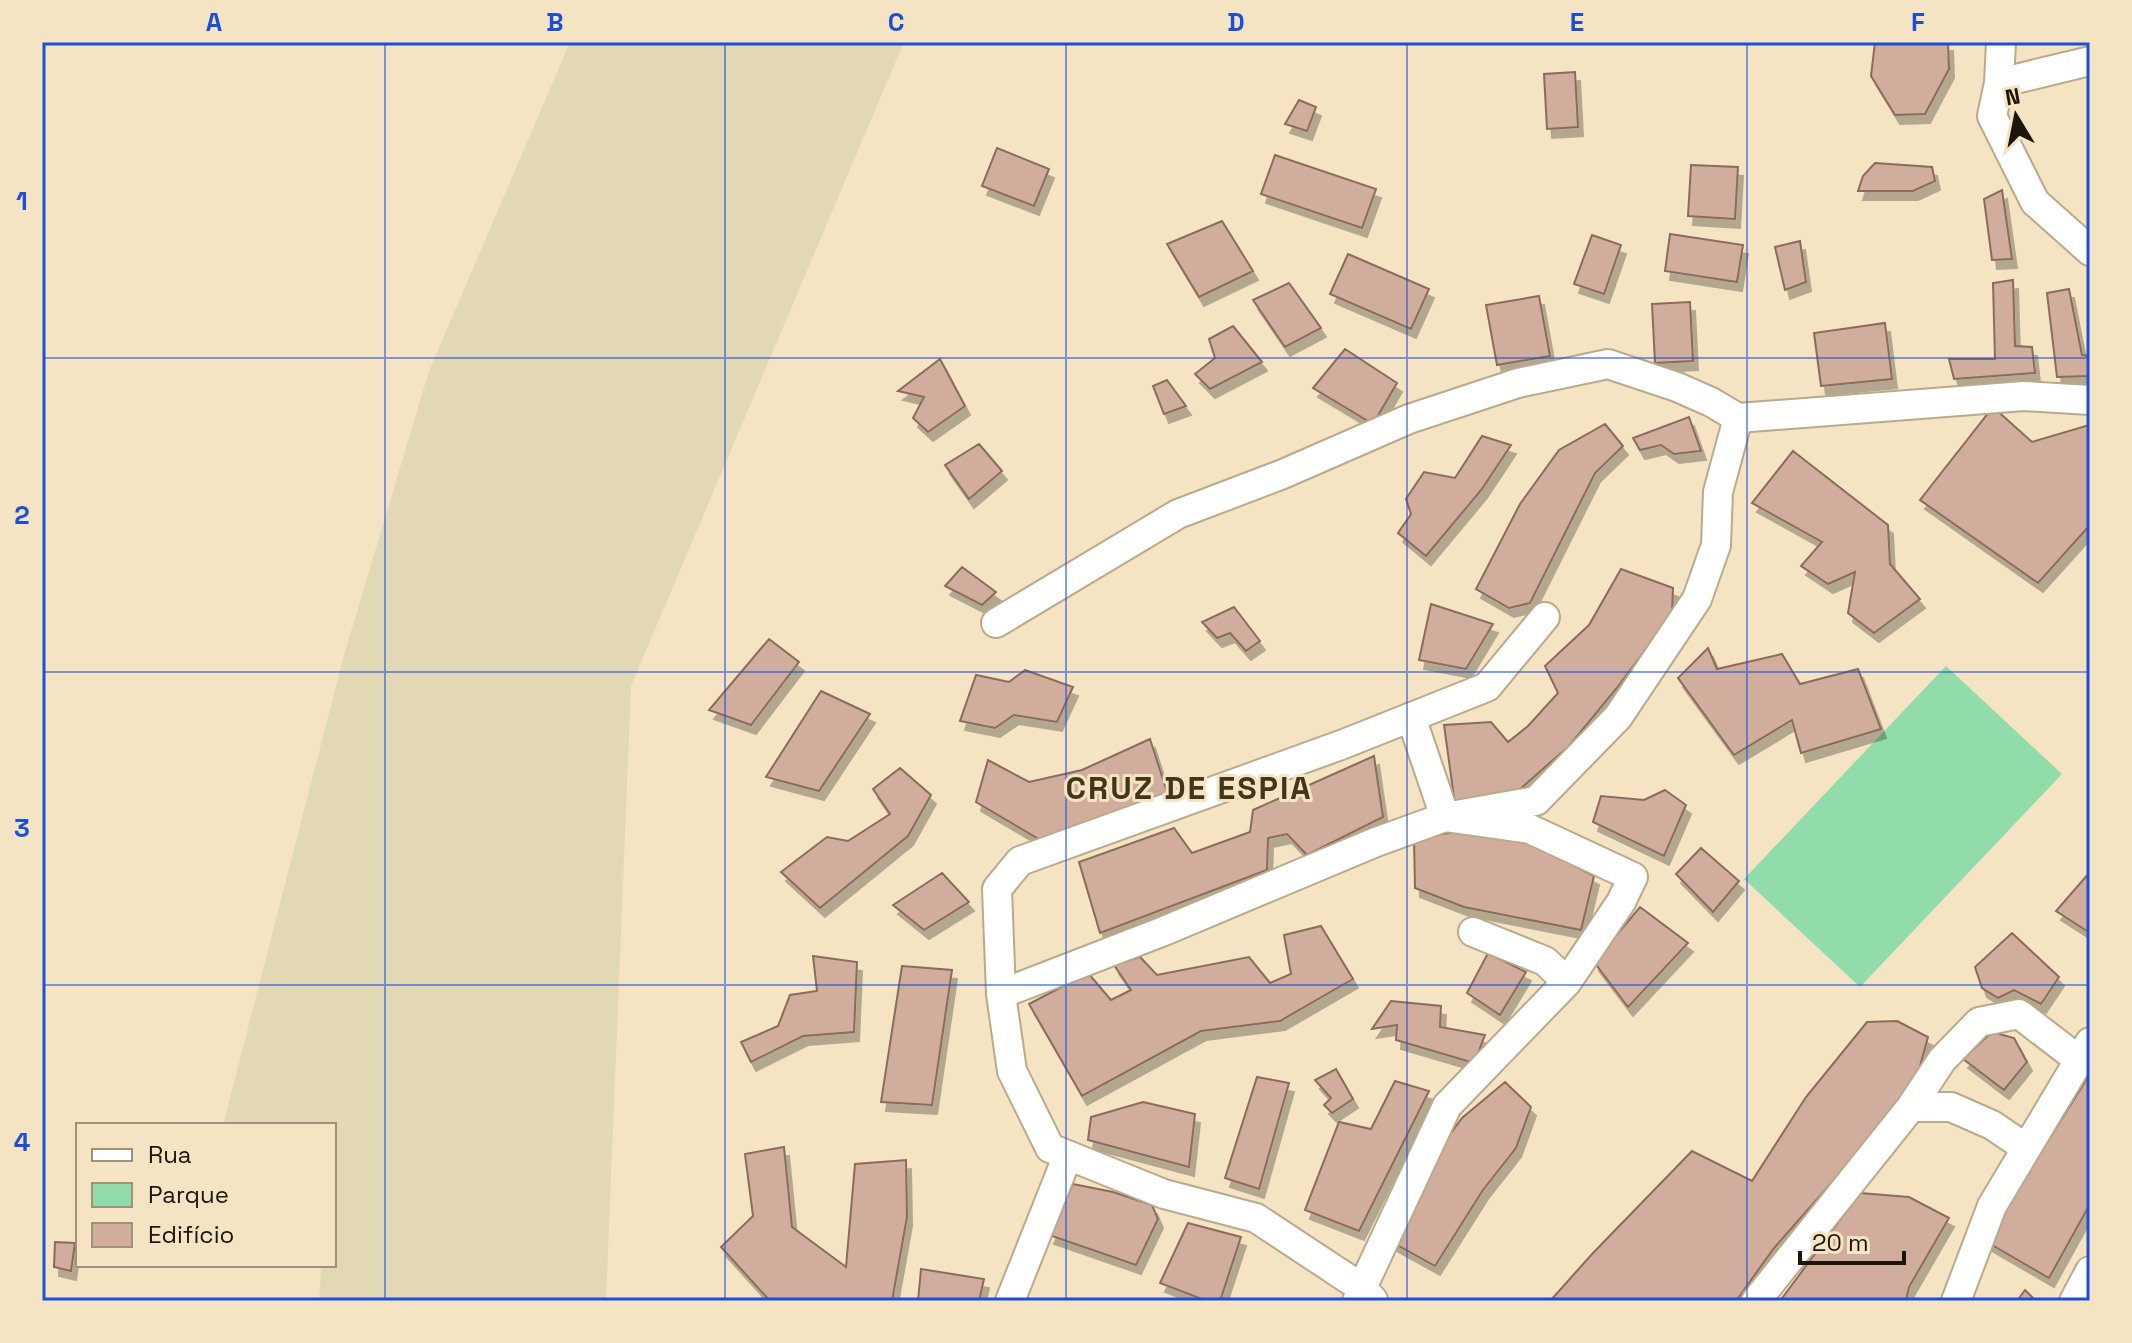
<svg xmlns="http://www.w3.org/2000/svg" width="2132" height="1343" viewBox="0 0 2132 1343" font-family="'Space Grotesk',sans-serif">
  <style>
    .green { fill: #91dcaa }
    .sand { fill: #e2d8b4 }
    .building { fill: #d0ad9c; stroke: #8b6c5c; stroke-width: 2; filter: url(#shadow) }
    .lines { fill: none; stroke-linecap: round; stroke-linejoin: round }
    .street-casing { stroke: #baaa8a; stroke-width: 32 }
    .street { stroke: #fff; stroke-width: 28 }
    .grid { fill: none; stroke: #1d4ed8; stroke-width: 2; stroke-opacity: 0.55 }
    .labels { text-anchor: middle; dominant-baseline: central; stroke-width: 6; stroke-linejoin: round; paint-order: stroke }
    .district-label { font-size: 32px; font-weight: bold; letter-spacing: 2px; fill: #433519; stroke: #f5e4c3 }
    .neatline { fill: none; stroke: #1d4ed8; stroke-width: 3 }
    .grid-label { font-size: 26px; text-anchor: middle; font-weight: bold; fill: #1d4ed8 }
  </style>
  <defs>
    <filter id="shadow"><feDropShadow dx="5" dy="9" stdDeviation="0" flood-color="#0004"/></filter>
  </defs>
  <rect width="100%" height="100%" fill="#f5e4c3"/>
  <path class="green" d="M1946,666l116,108 -202,213 -116,-108z"/>
  <path class="sand" d="M570,42h334l-273,644 -25,615h-287l2,-32 -3,-4h16v-140h-111l121,-470 85,-284z"/>
  <path class="building" d="M1875,42h73l1,27 -24,45 -30,1 -24,-39z
    M1575,72l3,55 -31,2 -3,-55z
    M1299,100l17,7 -9,24 -22,-7z
    M997,148l52,21 -15,37 -52,-20z
    M1275,155l101,34 -14,39 -101,-34z
    M1875,163l57,4 3,14 -22,10h-55l5,-15z
    M1691,165l47,2 -3,52 -47,-3z
    M2002,190l10,69 -20,1 -8,-61z
    M1222,221l31,50 -54,26 -32,-53z
    M1670,234l73,11 -6,37 -72,-11z
    M1592,235l29,10 -17,49 -30,-10z
    M1800,241l6,41 -21,8 -10,-43z
    M1348,254l81,35 -18,40 -81,-35z
    M2013,280l2,66 17,1 3,26 -81,6 -5,-20h46l-2,-76z
    M1289,283l32,45 -36,19 -32,-47z
    M2069,289l13,66 8,1v20l-33,1 -10,-84z
    M1539,296l11,60 -53,9 -11,-60z
    M1690,302l3,59 -38,2 -3,-59z
    M1885,323l7,56 -71,7 -7,-53z
    M1233,326l29,36 -52,27 -15,-15 20,-16 -6,-19z
    M1345,349l52,34 -24,41 -60,-36z
    M940,359l25,47 -37,26 -15,-14 11,-21 -26,-6z
    M1167,380l19,26 -22,8 -11,-28z
    M1993,407l39,35 57,-17 1,100 -52,58 -118,-83z
    M1689,417l12,34 -27,3 -13,-9 -21,5 -7,-12z
    M1605,424l18,22 -28,27 -65,130 -21,5 -33,-19 44,-85 39,-54z
    M1482,436l29,9 -29,44 -56,67 -28,-23 13,-19 -5,-15 18,-27 31,6z
    M979,444l23,27 -33,28 -24,-34z
    M1793,451l95,74 2,39 30,35 -46,34 -26,-20 7,-41 -27,12 -27,-18 21,-24 -70,-39z
    M962,567l34,25 -14,13 -37,-19z
    M1621,569l52,19 -1,26 -56,75 -47,57 -58,51 -56,8 -11,-80 47,-3 17,20 20,-16 30,-33 -13,-27 44,-41z
    M1431,604l62,20 -27,45 -47,-9z
    M1234,607l26,34 -14,10 -16,-18 -13,5 -15,-16z
    M769,639l30,23 -48,63 -42,-15z
    M1708,648l9,21 65,-15 18,30 58,-15 23,60 -80,24 -9,-33 -58,35 -56,-77z
    M1025,670l48,17 -16,35 -43,-7 -19,13 -35,-7 16,-46 33,7z
    M821,691l49,23 -51,77 -53,-14z
    M1150,739l20,62 -128,40 -66,-39 12,-42 41,22 53,-12z
    M1374,756l9,61 -76,38 -20,-21 -19,4 -1,32 -167,63 -21,-71 95,-34 18,25 58,-21 3,-22z
    M900,768l31,27 -23,41 -88,72 -39,-36 46,-35 21,4 42,-27 -17,-25z
    M1665,790l21,15 -22,51 -71,-34 8,-26 43,4z
    M1463,831l61,8 70,37 -13,54 -117,-23 -49,-19 -1,-50z
    M1701,848l38,33 -26,31 -37,-38z
    M2090,872v61l-34,-22z
    M942,873l27,29 -45,28 -31,-25z
    M1640,907l48,36 -60,64 -34,-45z
    M1321,926l32,53 -73,42 -79,10 -119,65 -53,-92 59,-31 23,27 20,-10 -17,-25 26,-8 17,18 92,-18 21,26 21,-9 -7,-39z
    M2012,933l47,44 -18,27 -27,-14 -16,8 -16,-10 -7,-21z
    M1488,953l38,19 -26,43 -33,-22z
    M813,956l44,6 -3,70 -51,4 -52,26 -10,-20 37,-16 12,-31 27,-4z
    M902,966l50,4 -20,135 -51,-3z
    M1391,1001l50,5 -1,21 45,8 -11,28 -78,-23 1,-15 -25,4z
    M1897,1021l31,16 -11,40 -47,62 -96,109 -38,53h-186l43,-48 99,-102 60,30 54,-84 61,-75z
    M1992,1032l22,6 13,24 -23,28 -41,-31z
    M1336,1069l17,30 -21,14 -8,-8 7,-7 -16,-18z
    M2090,1074v130l-41,74 -64,-37z
    M1257,1077l32,6 -30,106 -34,-11z
    M1395,1081l34,10 -70,140 -54,-21 34,-88 32,7z
    M1505,1082l26,25 -15,41 -33,42 -48,76 -45,-25 25,-59 47,-64z
    M1143,1102l52,12 -6,53 -101,-27 3,-23z
    M784,1147l8,80 54,40 9,-103 51,-4 1,57 -15,84h-122l-49,-54 32,-31 -8,-62z
    M1073,1184l40,8 39,13 6,14 -22,46 -87,-30z
    M1860,1193l49,4 40,21 -40,69 -3,14h-126z
    M1188,1223l53,14 -21,64h-13l-47,-18z
    M55,1242l20,1 -4,28 -17,-4z
    M921,1269l63,10 -5,22h-61z
    M2025,1290l11,11h-19z"/>
  <g class="lines">
    <defs>
      <path id="street" d="M2090,61l-91,22 -7,33 43,86 55,49
        M1999,83l2,-41
        M996,623l182,-109 105,-40 126,-55 109,-36 90,-19 69,23 34,15 27,16 286,-22 66,4
        M1411,717l34,100 85,12 103,48 -12,25 -54,80
        M1001,994l163,-63 212,-89 69,-25 91,-16 82,-84 79,-118 19,-54 2,-53 20,-74
        M1911,1107l31,-47 37,-38 40,-8 60,46
        M1373,1300l-11,-12 85,-182 120,-124 -22,-21 -72,-29
        M1010,1301l58,-146
        M1357,1301l5,-13 -106,-70 -92,-24 -114,-46 -38,-77 -11,-77 -4,-105 23,-28 321,-116 146,-58 58,-70
        M1756,1301l155,-194h40l41,18 34,23
        M1956,1301l36,-95 98,-164
        M2074,1301l16,-30"/>
    </defs>
    <use href="#street" class="street-casing"/>
    <use href="#street" class="street"/>
  </g>
  <path class="grid" d="M385,42v1259M725,42v1259M1066,42v1259M1407,42v1259M1747,42v1259M42,358h2048M42,672h2048M42,985h2048"/>
  <g class="labels">
    <g class="district-label">
      <text x="1189" y="788">CRUZ DE ESPIA</text>
    </g>
  </g>
  <rect width="2132" height="1343" fill="none" stroke="#f5e4c3" stroke-width="88"/>
  <rect x="76" y="1123" width="260" height="144" fill="#f5e4c3" stroke="#9e9279" stroke-width="2"/>
  <rect x="92" y="1149" width="40" height="12" fill="#ffffff" stroke="#9e9279" stroke-width="2"/>
  <text x="148" y="1163" font-size="24" fill="#1c160a">Rua</text>
  <rect x="92" y="1183" width="40" height="24" fill="#91dcaa" stroke="#9e9279" stroke-width="2"/>
  <text x="148" y="1203" font-size="24" fill="#1c160a">Parque</text>
  <rect x="92" y="1223" width="40" height="24" fill="#d0ad9c" stroke="#9e9279" stroke-width="2"/>
  <text x="148" y="1243" font-size="24" fill="#1c160a">Edifício</text>
  <g transform="translate(2016 116) rotate(350)" stroke="#f5e4c3" stroke-width="6" paint-order="stroke">
  <path d="M0-6L14 30L0 20L-14 30Z" fill="#1c160a"/>
  <text y="-12" font-size="22" font-weight="bold" text-anchor="middle" fill="#1c160a">N</text>
  </g>
  <path d="M1800 1251v12h104v-12" fill="none" stroke="#1c160a" stroke-width="4"/>
  <text x="1812" y="1251" font-size="24" fill="#1c160a" stroke="#f5e4c3" stroke-width="6" paint-order="stroke">20 m</text>
  <rect x="44" y="44" width="2044" height="1255" class="neatline"/>
  <g class="grid-label">
    <text x="214" y="31">A</text>
    <text x="555" y="31">B</text>
    <text x="896" y="31">C</text>
    <text x="1236" y="31">D</text>
    <text x="1577" y="31">E</text>
    <text x="1918" y="31">F</text>
    <text x="22" y="210">1</text>
    <text x="22" y="524">2</text>
    <text x="22" y="837">3</text>
    <text x="22" y="1151">4</text>
  </g>
</svg>
